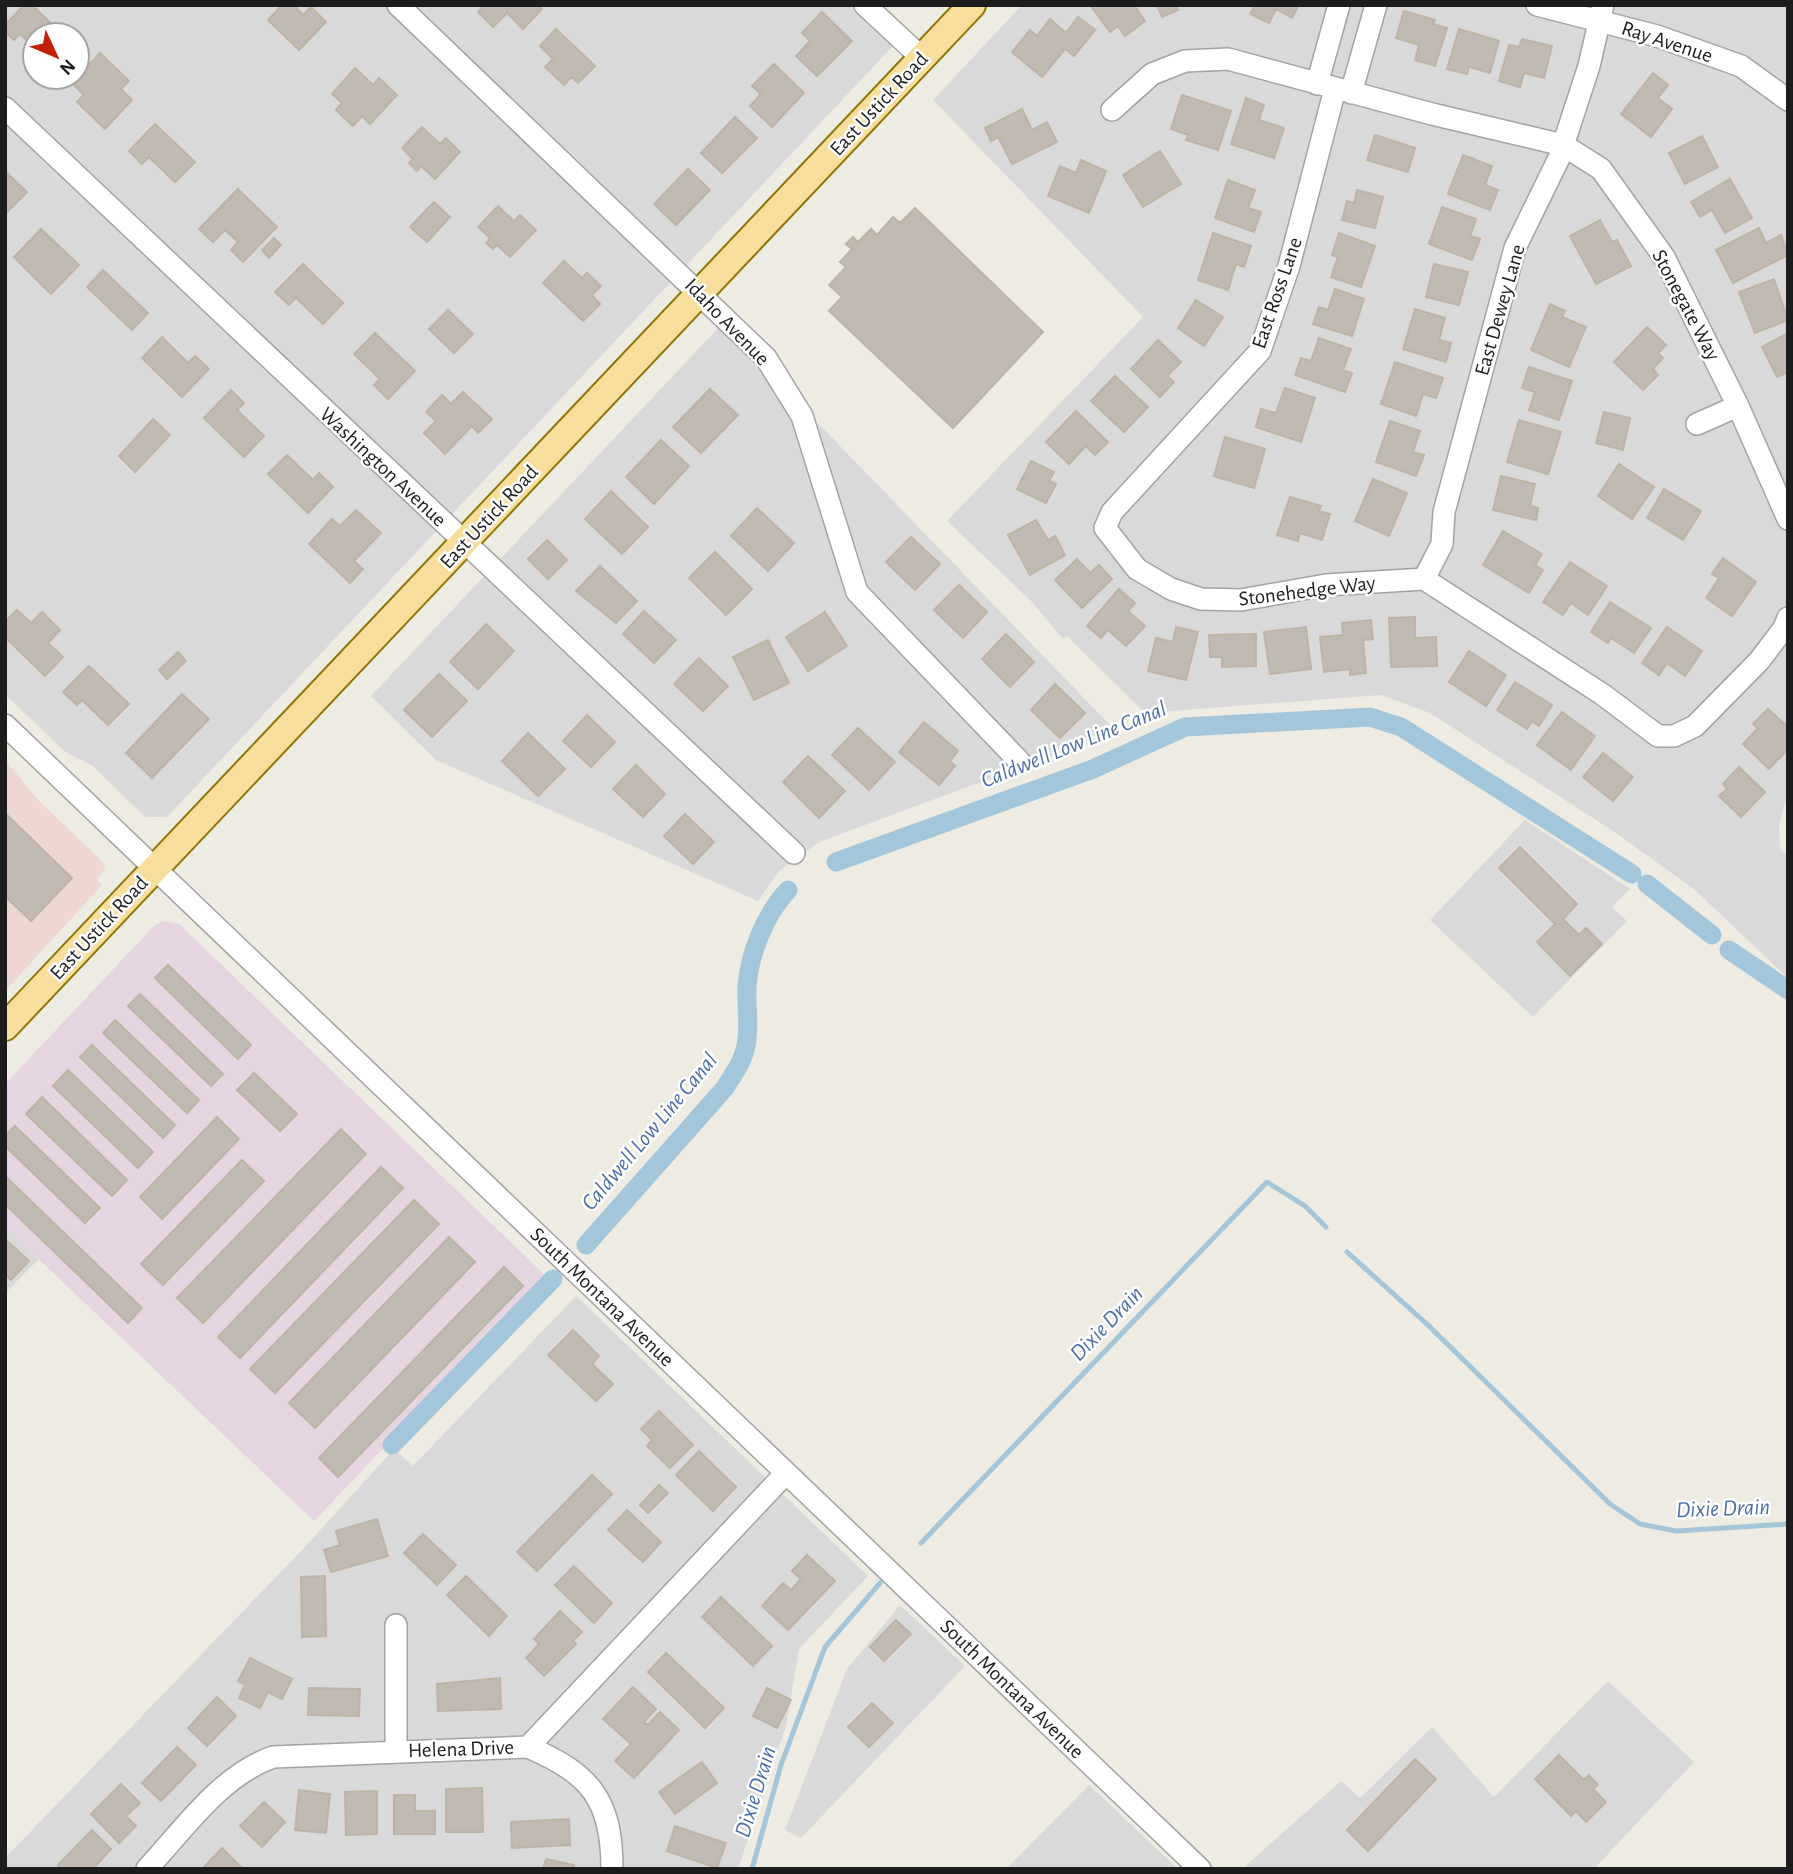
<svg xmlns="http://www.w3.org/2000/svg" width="1793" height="1874" viewBox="0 0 1793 1874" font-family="'Alegreya Sans',sans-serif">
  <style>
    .residential { fill: #dad9d9; fill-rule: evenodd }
    .commercial { fill: #eed6d1 }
    .industrial { fill: #e6d4e0 }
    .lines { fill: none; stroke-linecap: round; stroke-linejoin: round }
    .stream { stroke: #a3c6da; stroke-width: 5 }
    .canal { stroke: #a3c6da; stroke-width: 19 }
    .building { fill: #c1bab2; stroke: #beb4a5; stroke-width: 2 }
    .minor-casing { stroke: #a3a3a3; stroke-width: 24 }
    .major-casing { stroke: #8f7505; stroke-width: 30 }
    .minor { stroke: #fff; stroke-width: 21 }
    .major { stroke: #f8de9c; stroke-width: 26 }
    .labels { text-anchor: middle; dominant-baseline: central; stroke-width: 5; stroke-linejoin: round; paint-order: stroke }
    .street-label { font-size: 21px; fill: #1c1c1c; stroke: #fff }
    .water-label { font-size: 23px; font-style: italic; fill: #4c6da8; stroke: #fff }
  </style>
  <rect width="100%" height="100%" fill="#edebe2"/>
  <path class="residential" d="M5,5h845l43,41 -726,771h-22l-52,-51 -28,-14 -60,-58zM35,35h42v42h-42z
    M1022,5h766v785l-9,37 1,22 8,8v121l-93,-88 -82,-59 -183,-118 -49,-18 -236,18 -78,-77 -4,3 -33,-39 -83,-79 196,-204 -210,-217z
    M722,324l388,401 -27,19 -264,98 -40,29 -21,30 -322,-141 -65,-64z
    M1525,820l105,69 -18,18 15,14 -94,96 -103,-97z
    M5,1227l34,32 -34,34z
    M576,1296l292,280 -69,73 -13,77 -48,143h-733v-11l298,-309 91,-100 19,17z
    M900,1605l65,61 -164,172 -16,-8 62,-161z
    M1608,1681l86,81 -100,107h-352l99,-88 19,17 72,-71 62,70z
    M1089,1785l89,84h-172z"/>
  <path class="commercial" d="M5,760l34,41 64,61 2,6 -8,12 5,5 -97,106z"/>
  <path class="industrial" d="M163,921l16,3 368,353 -233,244 -309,-294v-143l149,-158z"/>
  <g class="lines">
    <path class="stream" d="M1347,1252l82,74 181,178 30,20 36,7 112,-7
      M921,1543l346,-361 38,24 21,21
      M752,1869l29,-104 44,-118 55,-64"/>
    <path class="canal" d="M836,862l257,-93 92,-42 185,-10 31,10 231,147
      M1647,884l65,51
      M1729,950l59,40
      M586,1245l138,-156c9,-14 19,-27 22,-43 4,-19 0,-40 1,-59 2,-33 19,-74 41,-97
      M392,1445l161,-166"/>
  </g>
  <path class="building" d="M24,5h8l31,30h-28v13l-15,-14 -6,6 -9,-8v-7z
    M282,5h12l9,10 8,-8 15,15 -27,28 -31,-30z
    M484,5h54l4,4 -19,20 -16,-16 -14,14 -15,-15z
    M1090,5h44l11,16 -20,15 -7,-10 -8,6z
    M1157,5h19l2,5 -16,7z
    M1255,5h44l-7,13 -16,-9 -7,14 -19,-9z
    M1404,11l31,9 -2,4 14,4 -12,38 -20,-6 4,-15 -23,-7z
    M822,12l30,29 -35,35 -21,-20 14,-15 -8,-8z
    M1078,17l17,13 -21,26 -9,-7 -23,28 -30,-25 18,-22 7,6 13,-17 16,14z
    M556,29l39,37 -17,17 -7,-6 -7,8 -19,-18 8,-8 -13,-13z
    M1459,29l40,12 -9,32 -21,-6 -2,7 -20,-5z
    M1522,39l30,7 -8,32 -20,-5 -4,14 -21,-6 10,-36 10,2z
    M100,53l29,28 -8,8 11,11 -27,29 -28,-27 7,-7 -12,-12z
    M774,64l30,29 -32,34 -22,-21 11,-12 -9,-8z
    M355,68l18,17 6,-7 18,17 -27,29 -8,-8 -9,10 -17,-16 6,-7 -10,-9z
    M1653,73l15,12 -10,13 14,11 -21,28 -30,-23z
    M1182,95l49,16 -13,39 -32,-10 2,-5 -17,-6z
    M1246,98l18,7 -5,15 25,8 -10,30 -43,-14z
    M1022,109l10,21 15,-8 10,20 -45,22 -14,-27 -7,4 -6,-13z
    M735,117l22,21 -35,35 -21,-20z
    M155,124l40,38 -20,20 -26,-25 -7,7 -13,-13z
    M422,127l18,17 6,-6 14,14 -25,27 -14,-13 -4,5 -8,-8 4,-4 -11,-11z
    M1375,135l40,13 -7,24 -41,-12z
    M1702,136l16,31 -33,17 -16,-31z
    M1160,151l21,33 -38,23 -20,-32z
    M1463,155l29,11 -7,19 13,5 -8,20 -42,-16z
    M1081,160l25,11 -17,42 -41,-17 12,-30 16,7z
    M688,169l22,21 -34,35 -22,-21z
    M5,171l22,21 -22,22z
    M1730,179l22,39 -27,15 -13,-23 -12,7 -9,-15z
    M1228,180l27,10 -7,18 13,4 -7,20 -39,-14z
    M238,189l39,38 -34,35 -12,-12 7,-8 -13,-12 -12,12 -14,-13z
    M1357,190l26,7 -8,31 -33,-8 5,-19 7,2z
    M434,202l16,15 -23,25 -17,-15z
    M498,206l16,15 6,-6 16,15 -26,27 -13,-12 -4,4 -7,-6 4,-5 -12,-11z
    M1442,207l34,12 -6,17 10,3 -8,21 -43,-16z
    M915,208l128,124 -90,96 -124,-117 13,-14 -13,-12 17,-18 -6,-5 12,-13 -6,-5 7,-7 5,5 13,-13 6,6 16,-18 7,6z
    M1600,220l12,22 5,-2 14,26 -35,18 -26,-48z
    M1759,228l7,15 15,-8 7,20 -55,28 -17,-33z
    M41,229l38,36 -28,29 -37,-37z
    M1213,233l38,13 -7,21 -8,-3 -8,26 -30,-10z
    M1339,233l36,13 -14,41 -30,-10 7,-20 -6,-2z
    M274,238l7,7 -12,13 -7,-8z
    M564,261l18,17 5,-5 14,13 -9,9 8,9 -17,17 -40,-38z
    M303,264l40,39 -20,21 -27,-26 -7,7 -14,-13z
    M1434,264l34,8 -9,33 -33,-8z
    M103,270l45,43 -16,17 -45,-43z
    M1774,279l14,41 -33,13 -16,-41z
    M1335,289l29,10 -12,37 -39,-12 6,-17 9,3z
    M1196,300l27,17 -19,29 -26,-18z
    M1550,304l15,7 -3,6 24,10 -17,40 -38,-17z
    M1415,309l30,9 -6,22 12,3 -5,19 -43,-13z
    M448,310l25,24 -19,19 -25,-24z
    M1647,327l19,18 -8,8 5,5 -10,11 5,6 -15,15 -29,-28z
    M375,333l40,38 -27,28 -14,-14 6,-6 -26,-25z
    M1788,333v39l-11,5 -15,-30z
    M162,337l26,26 7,-7 14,13 -27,28 -40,-39z
    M1319,338l32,11 -8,21 9,3 -7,19 -50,-17 6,-17 10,3z
    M1158,340l23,22 -14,14 7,6 -14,15 -29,-28z
    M1395,362l48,16 -7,20 -13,-4 -7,22 -35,-12z
    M1529,367l43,14 -13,39 -30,-10 6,-18 -13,-4z
    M1115,376l33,31 -24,25 -33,-31z
    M1285,388l30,10 -14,44 -45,-15 5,-18 15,4z
    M710,389l28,26 -37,38 -28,-26z
    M231,390l13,13 -7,7 27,26 -20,21 -40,-39z
    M463,392l29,27 -14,14 -6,-7 -27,28 -21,-21 12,-12 -10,-9 16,-17 9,9z
    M1076,411l32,31 -13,13 -9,-9 -17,18 -23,-22z
    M1604,412l26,6 -7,32 -27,-7z
    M153,419l17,16 -35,37 -16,-16z
    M1519,420l42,12 -13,42 -41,-12z
    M1390,421l30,10 -7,21 11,3 -8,21 -40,-14z
    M1225,437l40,12 -11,39 -40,-12z
    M661,440l28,26 -35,38 -28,-27z
    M287,455l26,25 6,-7 14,14 -25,26 -40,-39z
    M1031,461l23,11 -5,9 7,3 -10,19 -29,-14z
    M1619,464l35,23 -22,32 -34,-23z
    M1501,476l34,8 -5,22 8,2 -2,12 -43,-10z
    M1373,479l34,14 -18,43 -34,-15z
    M1664,489l37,22 -18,29 -36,-22z
    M611,491l37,36 -26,27 -37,-35z
    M1290,497l31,9 -2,5 11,3 -8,26 -22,-7 -2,8 -21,-6z
    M757,508l37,35 -26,28 -37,-35z
    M356,510l25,23 -27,28 9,8 -13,14 -41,-39 23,-25 8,7z
    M1036,520l12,20 7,-4 10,19 -35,20 -22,-40z
    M1503,531l39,23 -7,11 8,5 -14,23 -46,-28z
    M911,537l29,27 -25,26 -29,-28z
    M547,540l20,20 -19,19 -20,-20z
    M715,552l37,37 -26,26 -37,-37z
    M1723,558l33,24 -24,34 -26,-18 13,-20 -7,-4z
    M1077,559l13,14 9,-8 13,14 -30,29 -27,-28z
    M1570,562l37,24 -19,29 -17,-12 -8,12 -20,-13z
    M600,566l37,35 -21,22 -40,-32z
    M959,585l28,27 -24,26 -29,-28z
    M1119,589l16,14 -7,8 17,15 -19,20 -18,-16 -7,8 -14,-12z
    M1610,602l41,26 -17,25 -23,-15 -3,5 -17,-11z
    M17,610l14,13 11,-11 18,18 -12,13 15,14 -18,19 -40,-39v-15z
    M644,611l32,29 -22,23 -31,-29z
    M825,612l22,34 -39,25 -22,-34z
    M1415,617v21l21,-1 1,29 -46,1 -2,-49z
    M1371,620l2,19 -10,1 3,33 -16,2v-6l-26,3 -4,-35 23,-2 -1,-12z
    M486,624l28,27 -36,38 -28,-27z
    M1176,627l22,5 -12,48 -38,-9 8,-33 17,4z
    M1306,627l5,42 -41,5 -6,-42z
    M1667,627l35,24 -17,25 -18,-13 -8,12 -17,-12z
    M1006,634l28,28 -24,25 -28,-28z
    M1256,634v32l-34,1v-10h-12l-1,-22z
    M768,640l21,43 -35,17 -21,-43z
    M1469,651l37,24 -20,31 -37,-24z
    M178,652l8,9 -19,18 -8,-9z
    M699,658l29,28 -25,25 -29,-27z
    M89,666l40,38 -21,21 -26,-25 -5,5 -14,-13z
    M439,674l28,27 -35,36 -28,-27z
    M1515,682l37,23 -13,21 -7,-5 -5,8 -30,-19z
    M1055,684l30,29 -25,25 -29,-28z
    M182,694l27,25 -57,59 -26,-25z
    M1768,709l20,18v22l-19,20 -26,-25 15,-16 -5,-4z
    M1562,712l33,24 -24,34 -34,-25z
    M587,715l28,27 -24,25 -28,-26z
    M924,722l34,29 -8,10 5,5 -16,19 -40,-33z
    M858,728l37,34 -26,28 -37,-35z
    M528,733l37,36 -27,27 -36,-35z
    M1603,753l30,24 -20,24 -30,-24z
    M808,756l37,35 -26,27 -36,-36z
    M636,765l29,29 -22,23 -30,-28z
    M1739,767l26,25 -24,25 -22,-21 8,-7 -4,-5z
    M5,813l67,65 -41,43 -26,-25z
    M685,814l29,28 -21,22 -29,-28z
    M1520,847l57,57 -14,15 16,16 7,-7 16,16 -32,32 -33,-34 18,-18 -56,-56z
    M168,965l83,80 -13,14 -83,-81z
    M140,994l83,80 -12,12 -83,-80z
    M115,1020l84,80 -12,13 -84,-80z
    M92,1045l83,80 -12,13 -83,-81z
    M68,1070l85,82 -15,16 -85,-82z
    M254,1073l43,41 -17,17 -43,-41z
    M42,1097l85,83 -15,16 -86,-82z
    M217,1117l22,22 -77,80 -22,-22z
    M15,1126l85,82 -15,15 -80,-77v-10z
    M341,1129l25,25 -163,169 -26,-25z
    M242,1160l22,21 -101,104 -22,-21z
    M381,1167l22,21 -163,170 -22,-21z
    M5,1176l137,132 -14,15 -123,-119z
    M414,1200l25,24 -164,169 -25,-24z
    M449,1237l26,25 -160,166 -26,-25z
    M5,1239l24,22 -18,19 -6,-5z
    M504,1267l19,19 -185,191 -19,-19z
    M573,1330l26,26 -7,8 21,20 -17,17 -48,-46z
    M659,1411l34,34 -23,23 -23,-22 5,-6 -11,-11z
    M699,1451l37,36 -23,24 -37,-36z
    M592,1475l20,19 -75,77 -20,-19z
    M659,1485l9,8 -20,20 -8,-8z
    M627,1510l34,32 -18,20 -35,-32z
    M377,1519l11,37 -57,16 -7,-22 16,-5 -4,-14z
    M423,1534l33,31 -19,20 -33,-32z
    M807,1555l28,26 -47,49 -26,-24 21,-23 8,7 10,-11 -9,-8z
    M574,1566l38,37 -18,20 -39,-38z
    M325,1576l1,60 -24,1 -1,-60z
    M466,1576l41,40 -18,20 -42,-41z
    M721,1597l51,49 -19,20 -51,-49z
    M560,1611l22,21 -9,9 3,3 -32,32 -18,-18 13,-14 -5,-5z
    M896,1620l15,14 -27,27 -14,-14z
    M666,1653l58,55 -19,20 -57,-56z
    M250,1658l42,21 -10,20 -14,-7 -8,16 -21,-10 6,-13 -7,-4z
    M500,1678l1,31 -63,2 -1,-27z
    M633,1687l23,22 -12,13 4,3 12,-13 19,18 -45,48 -19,-17 16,-17 -28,-25z
    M309,1688l51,1 -1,27 -51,-1z
    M767,1688l24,12 -14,28 -24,-12z
    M217,1697l19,19 -29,30 -19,-18z
    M872,1703l21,20 -24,24 -21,-20z
    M177,1747l19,18 -35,36 -19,-18z
    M1559,1755l25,25 5,-5 9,10 -5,4 13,13 -20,20 -10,-11 -5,5 -36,-37z
    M1415,1759l21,20 -68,72 -21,-21z
    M702,1762l15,21 -42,31 -16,-22z
    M121,1784l19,19 -14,13 10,10 -17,17 -28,-29z
    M482,1788l1,44h-37v-43z
    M299,1790l31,4 -4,39 -31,-3z
    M377,1791v43l-31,1 -1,-43z
    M394,1795h21v16h20v23h-41z
    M264,1802l21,20 -23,25 -22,-21z
    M569,1819l1,26 -58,3 -1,-26z
    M675,1826l51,17 -9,25 -50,-17z
    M92,1830l19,19 -18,20h-31l-4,-4z
    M222,1848l21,21h-41z
    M546,1859l28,6 -1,4h-30z"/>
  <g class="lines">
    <defs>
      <path id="minor" d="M398,5l368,353 36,58 55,176 163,170
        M865,5l57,53
        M1537,5l120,31 84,30 47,34
        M1317,84l22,-79
        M1335,89l-46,177 -29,85 -148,161 -7,16 32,41 34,20 30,10 40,1 85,-15 98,-6 178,115 56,42h16l21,-10 64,-65 25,-33 4,-10
        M1351,93l25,-88
        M5,108l789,745
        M1112,110l40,-36 33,-13 43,-2 204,55 131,31 38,24 63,88 74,149 50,113
        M1697,424l41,-18
        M1424,579l18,-35 2,-32 71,-264 44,-90 30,-92 14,-61
        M5,725l1195,1144
        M396,1625v125
        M528,1747c63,27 84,53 84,122
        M147,1869c37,-40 74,-94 126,-112l255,-10 258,-274"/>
      <path id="major" d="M5,1027l967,-1022"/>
    </defs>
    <use href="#minor" class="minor-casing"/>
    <use href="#major" class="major-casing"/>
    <use href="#minor" class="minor"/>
    <use href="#major" class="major"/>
  </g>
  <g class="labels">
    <g class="street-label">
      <text transform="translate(1667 42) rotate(18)">Ray Avenue</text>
      <text transform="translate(879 104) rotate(-47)">East Ustick Road</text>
      <text transform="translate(1277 293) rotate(-71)">East Ross Lane</text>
      <text transform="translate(1686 305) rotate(62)">Stonegate Way</text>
      <text transform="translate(1500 310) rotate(-74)">East Dewey Lane</text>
      <text transform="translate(727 322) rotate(46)">Idaho Avenue</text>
      <text transform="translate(383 467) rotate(43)">Washington Avenue</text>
      <text transform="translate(489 517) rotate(-47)">East Ustick Road</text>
      <text transform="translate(1307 591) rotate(-7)">Stonehedge Way</text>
      <text transform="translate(99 928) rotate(-47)">East Ustick Road</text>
      <text transform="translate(602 1297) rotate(44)">South Montana Avenue</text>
      <text transform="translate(1012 1689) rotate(44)">South Montana Avenue</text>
      <text transform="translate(461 1749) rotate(-2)">Helena Drive</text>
    </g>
    <g class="water-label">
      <text transform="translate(1074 745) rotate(-22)">Caldwell Low Line Canal</text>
      <text transform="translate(650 1132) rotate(-50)">Caldwell Low Line Canal</text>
      <text transform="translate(1107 1324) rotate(-46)">Dixie Drain</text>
      <text transform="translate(1723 1509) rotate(-2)">Dixie Drain</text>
      <text transform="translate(756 1792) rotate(-73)">Dixie Drain</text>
    </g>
  </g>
  <rect width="1793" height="1874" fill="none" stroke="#1c1c1c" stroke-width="14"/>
  <g transform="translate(56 56) rotate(134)"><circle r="33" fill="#ffffff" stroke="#a4a4a4" stroke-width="2"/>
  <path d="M0-5L12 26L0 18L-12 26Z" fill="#c12207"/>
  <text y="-10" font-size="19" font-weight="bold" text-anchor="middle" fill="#1c1c1c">N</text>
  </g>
</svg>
